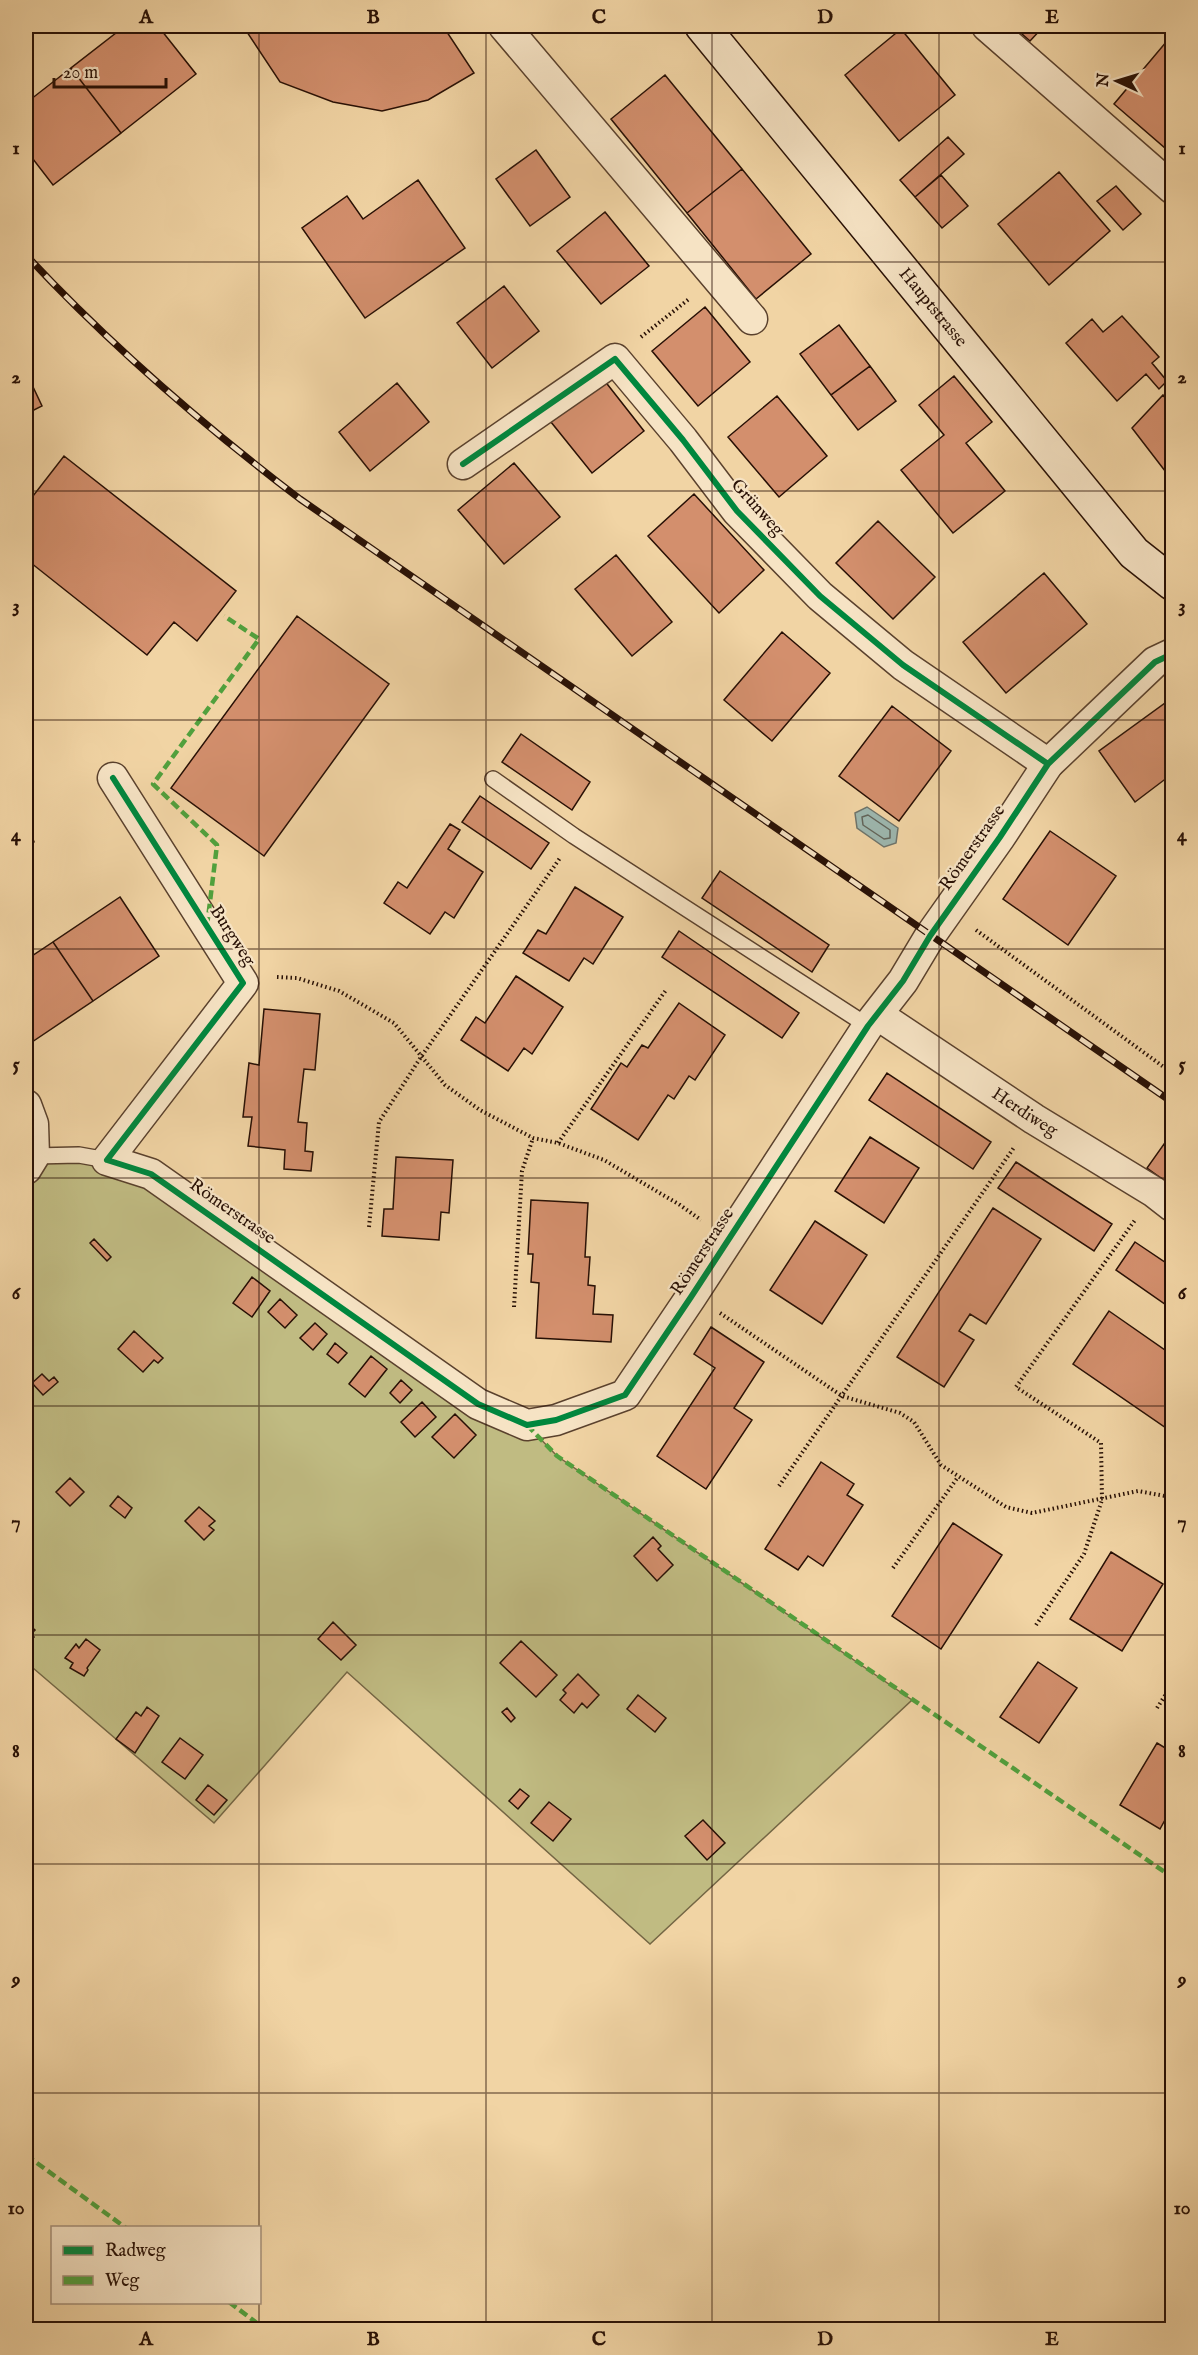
<svg xmlns="http://www.w3.org/2000/svg" width="1198" height="2355" viewBox="0 0 1198 2355" font-family="'IM FELL English',serif">
  <style>
    .green { fill: #c0bb82; stroke: #746644; stroke-width: 1.5 }
    .water { fill: #9db7af; stroke: #6e746b; stroke-width: 1.5 }
    .lines { fill: none; stroke-linecap: round; stroke-linejoin: round }
    .shore { stroke: #62645a; stroke-width: 1.5 }
    .building { fill: #d38f6d; stroke: #281005; stroke-width: 1.5 }
    .lane-casing { stroke: #5a412d; stroke-width: 18 }
    .street-casing { stroke: #5a412d; stroke-width: 33 }
    .secondary-casing { stroke: #281005; stroke-width: 36 }
    .path { stroke: #281005; stroke-width: 4; stroke-dasharray: 1.5 3; stroke-linecap: butt }
    .lane { stroke: #f6e3c4; stroke-width: 15 }
    .street { stroke: #f6e3c4; stroke-width: 30 }
    .secondary { stroke: #f6e3c4; stroke-width: 33 }
    .rail-casing { stroke: #281005; stroke-width: 7 }
    .rail { stroke: #f6e3c4; stroke-width: 4.5; stroke-dasharray: 14; stroke-linecap: butt }
    .quiet { stroke: #51a03d; stroke-width: 4.5; stroke-dasharray: 9 4.5; stroke-linecap: butt }
    .cycleway-casing { stroke: #f6e3c4; stroke-width: 10 }
    .cycleway { stroke: #00873e; stroke-width: 6 }
    .grid { fill: none; stroke: #281005; stroke-width: 1.5; stroke-opacity: 0.55 }
    .labels { text-anchor: middle; dominant-baseline: central; stroke-width: 4.5; stroke-linejoin: round; paint-order: stroke }
    .street-label { font-size: 18px; fill: #281005; stroke: #f6e3c4 }
    .neatline { fill: none; stroke: #281005; stroke-width: 2 }
    .grid-label { font-size: 20px; text-anchor: middle; font-weight: bold; fill: #281005 }
  </style>
  <rect width="100%" height="100%" fill="#f1d4a4"/>
  <filter id="stains"><feTurbulence type="fractalNoise" baseFrequency=".00333" numOctaves="4"/><feColorMatrix values="0 0 0 0 .2 0 0 0 0 .09 0 0 0 0 .02 0 0 0 .5 -.17"/></filter>
  <radialGradient id="worn" r=".72"><stop offset=".6" stop-color="#630" stop-opacity="0"/><stop offset="1" stop-color="#630" stop-opacity=".3"/></radialGradient>
  <path class="green" d="M34,1156l73,4 420,265 30,31 355,244 -262,244 -303,-272 -133,151 -188,-161v-493z"/>
  <path class="water" d="M867,807l31,21 -2,15 -12,4 -27,-19 -2,-15z"/>
  <g class="lines">
    <path class="shore" d="M868,815l22,15v8l-6,1 -21,-14 -1,-8z"/>
  </g>
  <path class="building" d="M125,26h33l38,48 -75,59 -50,-65z
    M243,26h200l31,47 -46,27 -46,11 -49,-9 -53,-20z
    M1013,26h31l-14,15z
    M901,29l54,66 -56,46 -54,-66z
    M1172,35v119l-58,-50z
    M71,68l50,65 -68,52 -27,-35v-47z
    M665,75l77,94 -55,44 -76,-94z
    M948,137l16,17 -49,43 -15,-17z
    M536,150l34,47 -40,29 -34,-47z
    M742,169l69,85 -55,45 -69,-86z
    M1059,172l51,59 -61,54 -51,-61z
    M941,175l27,31 -26,22 -27,-31z
    M418,180l47,68 -100,70 -63,-90 45,-32 16,23z
    M1116,186l25,28 -18,16 -26,-29z
    M605,212l44,54 -48,38 -44,-53z
    M504,286l35,45 -47,37 -35,-45z
    M705,307l45,55 -52,44 -46,-55z
    M1122,316l37,41 -7,6 15,18 -8,8 -13,-15 -29,27 -51,-58 26,-24 11,13z
    M839,325l31,41 -39,29 -31,-41z
    M870,366l26,35 -38,29 -27,-35z
    M26,372l16,34 -16,8z
    M954,376l38,46 -26,21 39,48 -52,42 -52,-63 43,-35 -25,-30z
    M604,380l40,51 -52,42 -41,-51z
    M397,383l32,39 -59,49 -31,-39z
    M1163,395l9,12v73l-40,-52z
    M777,396l50,60 -48,41 -51,-60z
    M64,456l172,135 -39,50 -23,-19 -27,33 -121,-96v-54z
    M514,463l46,54 -56,47 -46,-54z
    M694,494l70,76 -45,43 -71,-77z
    M878,521l57,56 -42,42 -57,-56z
    M616,555l56,67 -40,34 -57,-67z
    M1044,573l43,51 -81,69 -43,-51z
    M297,616l92,68 -125,172 -93,-68z
    M782,632l48,41 -58,68 -48,-41z
    M1172,698v76l-37,28 -36,-51z
    M892,706l59,45 -52,70 -60,-45z
    M521,734l69,48 -18,28 -70,-48z
    M480,796l69,47 -18,26 -69,-47z
    M26,821l8,21 -8,4z
    M450,824l10,6 -12,19 35,23 -29,46 -9,-6 -15,22 -46,-31 14,-21 9,6z
    M1050,831l66,45 -48,69 -65,-46z
    M720,871l109,74 -17,27 -110,-74z
    M575,887l48,30 -30,47 -9,-6 -15,23 -46,-28 15,-23 8,4z
    M120,897l39,59 -66,45 -40,-59z
    M679,931l120,82 -17,25 -120,-81z
    M53,942l40,59 -61,41 -6,-9v-73z
    M516,976l47,31 -31,47 -8,-6 -16,23 -47,-31 15,-23 9,6z
    M679,1003l46,32 -30,45 -6,-4 -15,23 -6,-4 -30,45 -47,-31 30,-46 6,4 15,-22 6,3z
    M264,1009l56,5 -5,56 -11,-1 -6,53 9,1 -2,28 8,1 -2,19 -27,-2 1,-19 -37,-4 4,-29h-9l6,-54 10,2z
    M887,1073l104,69 -18,27 -104,-69z
    M870,1137l49,31 -35,55 -49,-32z
    M1164,1144l8,6v36l-25,-18z
    M396,1157l57,3 -4,53 -8,-1 -2,28 -57,-4 2,-27h9z
    M1016,1162l96,62 -18,27 -96,-63z
    M531,1200l57,3 -3,54h5l-2,28 7,1 -2,28 20,1 -2,27 -75,-4 3,-55 -8,-1 2,-28h-5z
    M993,1208l48,31 -55,85 -16,-10 -11,17 15,9 -30,47 -47,-30z
    M815,1221l52,34 -45,69 -52,-34z
    M94,1239l17,18 -4,4 -17,-18z
    M1135,1242l37,25v42l-56,-39z
    M252,1277l18,14 -18,26 -19,-14z
    M280,1299l17,16 -12,13 -17,-16z
    M1109,1311l63,44v77l-99,-68z
    M315,1323l12,11 -14,16 -13,-12z
    M711,1327l53,35 -30,46 18,12 -46,69 -49,-33 58,-88 -21,-14z
    M134,1331l29,27 -5,5 -4,-3 -11,12 -25,-23z
    M335,1343l12,10 -9,10 -11,-9z
    M371,1356l16,13 -22,28 -16,-13z
    M42,1374l7,7 5,-4 4,5 -15,13 -11,-12z
    M401,1380l11,10 -12,13 -10,-10z
    M422,1402l14,15 -21,20 -14,-15z
    M455,1414l21,21 -22,23 -22,-21z
    M821,1462l33,22 -7,11 16,10 -40,61 -15,-10 -10,14 -33,-21z
    M70,1478l14,14 -14,14 -14,-14z
    M118,1496l14,12 -7,10 -15,-12z
    M199,1507l16,14 -6,5 5,4 -10,10 -19,-19z
    M953,1523l49,32 -61,94 -49,-33z
    M653,1537l8,9 -3,3 15,16 -16,16 -23,-25z
    M1111,1552l52,32 -41,67 -52,-32z
    M26,1622l9,8 -4,4 3,3 -8,9z
    M333,1622l23,23 -15,15 -23,-21z
    M86,1639l14,11 -13,18 1,2 -4,6 -14,-8 3,-5 -8,-5 11,-14 3,4z
    M521,1641l36,34 -21,22 -36,-34z
    M1038,1662l39,26 -38,55 -39,-26z
    M578,1674l21,21 -12,13 -5,-5 -8,10 -14,-13 6,-7 -3,-3z
    M638,1695l28,23 -11,14 -28,-23z
    M147,1707l12,9 -24,37 -19,-14 20,-27 5,4z
    M507,1708l8,10 -4,4 -9,-10z
    M180,1738l23,17 -18,24 -23,-17z
    M1157,1743l15,9v55l-12,22 -40,-24z
    M208,1785l19,15 -13,15 -18,-15z
    M520,1789l9,7 -11,13 -9,-8z
    M549,1802l22,17 -18,22 -22,-18z
    M703,1820l22,23 -18,17 -22,-24z"/>
  <g class="lines">
    <defs>
      <path id="lane" d="M493,779l81,57 294,190
        M34,1156l45,-1 28,5"/>
      <g id="street">
        <path d="M504,26l248,293"/>
        <path d="M987,26l185,162"/>
        <path d="M463,464l152,-105 68,81 54,71 83,85 83,69 145,99"/>
        <path d="M113,778l130,205 -136,177 44,14 327,230 49,21 29,-5 69,-25 66,-98 177,-271 35,-45 27,-45 70,-99 48,-73 107,-102 17,-8"/>
        <path id="s1" d="M878,1015l156,104 120,73 18,14"/>
        <path d="M26,1105l7,19 1,32 -8,13"/>
      </g>
      <g id="secondary">
        <path id="s2" d="M702,26l432,527 38,30"/>
      </g>
    </defs>
    <use href="#lane" class="lane-casing"/>
    <use href="#street" class="street-casing"/>
    <use href="#secondary" class="secondary-casing"/>
    <path class="path" d="M641,337l48,-38
      M976,930l196,143
      M277,977l20,1 42,13 55,32 51,62 35,25 53,28 25,5 46,17 76,45 21,15
      M558,1143l108,-153
      M369,1227l10,-105 42,-65 139,-199
      M514,1307l8,-136 11,-33
      M720,1313l122,83 58,17 14,9 27,43 65,42 26,6 106,-22 27,5 7,5
      M779,1486l236,-340
      M893,1568l65,-91
      M1036,1625l48,-71 18,-54 -1,-57 -85,-56 119,-167
      M1157,1708l15,-23"/>
    <use href="#lane" class="lane"/>
    <use href="#street" class="street"/>
    <use href="#secondary" class="secondary"/>
    <defs>
      <path id="rail" d="M26,255c83,89 177,170 274,244l872,603"/>
    </defs>
    <use href="#rail" class="rail-casing"/>
    <use href="#rail" class="rail"/>
    <path class="quiet" d="M207,926l10,-81 -64,-61 106,-145 -35,-23
      M527,1425l30,31 615,421
      M26,2155l100,73
      M229,2302l37,28"/>
    <defs>
      <path id="cycleway" d="M463,464l152,-105 68,81 54,71 83,85 83,69 145,99
        M113,778l130,205 -136,177 44,14 327,230 49,21 29,-5 69,-25 66,-98 177,-271 35,-45 27,-45 70,-99 48,-73 107,-102 17,-8"/>
    </defs>
    <use href="#cycleway" class="cycleway-casing"/>
    <use href="#cycleway" class="cycleway"/>
  </g>
  <path class="grid" d="M259,26v2202M486,26v2304M712,26v2304M939,26v2304M26,262h1146M26,491h1146M26,720h1146M26,949h1146M26,1178h1146M26,1406h1146M26,1635h1146M26,1864h1146M26,2093h1146M259,2302v28"/>
  <g class="labels">
    <g class="street-label">
      <text stroke="none"><textPath href="#s2" startOffset="364">Hauptstrasse</textPath></text>
      <text transform="translate(757 508) rotate(48)">Grünweg</text>
      <text transform="translate(973 848) rotate(-55)">Römerstrasse</text>
      <text transform="translate(232 936) rotate(57)">Burgweg</text>
      <text stroke="none"><textPath href="#s1" startOffset="176">Herdiweg</textPath></text>
      <text transform="translate(232 1212) rotate(35)">Römerstrasse</text>
      <text transform="translate(703 1252) rotate(-57)">Römerstrasse</text>
    </g>
  </g>
  <rect width="1198" height="2355" fill="none" stroke="#f1d4a4" stroke-width="66"/>
  <rect x="51" y="2226" width="210" height="78" fill="#f6e3c4" stroke="#a48f78" stroke-width="1.5"/>
  <rect x="63" y="2246" width="30" height="9" fill="#00873e" stroke="#a48f78" stroke-width="1.5"/>
  <text x="105" y="2256" font-size="18" fill="#281005">Radweg</text>
  <rect x="63" y="2276" width="30" height="9" fill="#51a03d" stroke="#a48f78" stroke-width="1.5"/>
  <text x="105" y="2286" font-size="18" fill="#281005">Weg</text>
  <g transform="translate(1117 81) rotate(274)" stroke="#f6e3c4" stroke-width="4.5" paint-order="stroke">
  <path d="M0-4.5L10 22L0 15L-10 22Z" fill="#281005"/>
  <text y="-9" font-size="16" font-weight="bold" text-anchor="middle" fill="#281005">N</text>
  </g>
  <path d="M54 78v9h112v-9" fill="none" stroke="#281005" stroke-width="3"/>
  <text x="63" y="78" font-size="18" fill="#281005" stroke="#f6e3c4" stroke-width="4.5" paint-order="stroke">20 m</text>
  <rect x="33" y="33" width="1132" height="2289" class="neatline"/>
  <g class="grid-label">
    <text x="146" y="23">A</text>
    <text x="373" y="23">B</text>
    <text x="599" y="23">C</text>
    <text x="825" y="23">D</text>
    <text x="1052" y="23">E</text>
    <text x="16" y="154">1</text>
    <text x="1182" y="154">1</text>
    <text x="16" y="383">2</text>
    <text x="1182" y="383">2</text>
    <text x="16" y="612">3</text>
    <text x="1182" y="612">3</text>
    <text x="16" y="841">4</text>
    <text x="1182" y="841">4</text>
    <text x="16" y="1070">5</text>
    <text x="1182" y="1070">5</text>
    <text x="16" y="1299">6</text>
    <text x="1182" y="1299">6</text>
    <text x="16" y="1528">7</text>
    <text x="1182" y="1528">7</text>
    <text x="16" y="1757">8</text>
    <text x="1182" y="1757">8</text>
    <text x="16" y="1985">9</text>
    <text x="1182" y="1985">9</text>
    <text x="16" y="2214">10</text>
    <text x="1182" y="2214">10</text>
    <text x="146" y="2345">A</text>
    <text x="373" y="2345">B</text>
    <text x="599" y="2345">C</text>
    <text x="825" y="2345">D</text>
    <text x="1052" y="2345">E</text>
  </g>
  <rect width="100%" height="100%" filter="url(#stains)"/>
  <rect width="100%" height="100%" fill="url(#worn)"/>
</svg>
